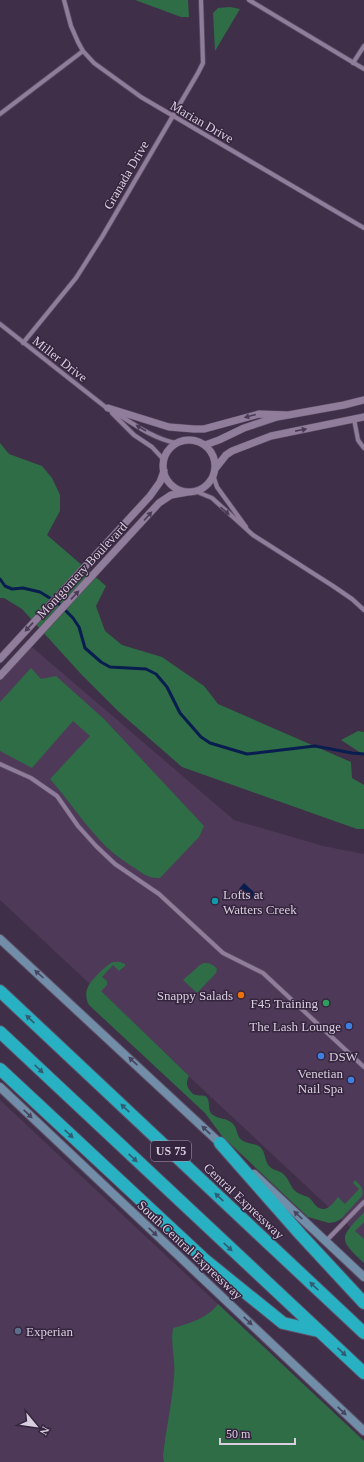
<svg xmlns="http://www.w3.org/2000/svg" width="364" height="1462" viewBox="0 0 364 1462" font-family="Georgia,serif">
  <style>
    .built { fill: #4e3958 }
    .green { fill: #2e6d46 }
    .water { fill: #091d50 }
    .lines { fill: none; stroke-linecap: round; stroke-linejoin: round }
    .stream { stroke: #091d50; stroke-width: 3 }
    .minor-casing { stroke: #5c4e64; stroke-width: 5.5 }
    .tertiary-casing { stroke: #5c4e64; stroke-width: 8 }
    .secondary-casing { stroke: #5c4e64; stroke-width: 10 }
    .motorway-casing { stroke: #5c4e64; stroke-width: 14 }
    .minor { stroke: #907d9b; stroke-width: 4 }
    .tertiary { stroke: #907d9b; stroke-width: 7 }
    .secondary { stroke: #718da7; stroke-width: 8 }
    .motorway { stroke: #28b1c2; stroke-width: 12 }
    .oneway { fill: #4c3b55 }
    .oneway2 { fill: #48445e }
    .oneway3 { fill: #305d73 }
    .culture-dot { fill: #0f9aa8; stroke: #36253e; stroke-width: 1.5 }
    .food-dot { fill: #e8710a; stroke: #36253e; stroke-width: 1.5 }
    .leisure-dot { fill: #2e9e5b; stroke: #36253e; stroke-width: 1.5 }
    .shop-dot { fill: #3f7fe0; stroke: #36253e; stroke-width: 1.5 }
    .service-dot { fill: #5c6f8a; stroke: #36253e; stroke-width: 1.5 }
    .labels { text-anchor: middle; dominant-baseline: central; stroke-width: 3; stroke-linejoin: round; paint-order: stroke }
    .shield { fill: #36253e; stroke: #a89baf; stroke-width: 1 }
    .shield-label { font-size: 12px; font-weight: bold; fill: #d9cedf }
    .street-label { font-size: 13px; fill: #d9cedf; stroke: #36253e }
    .poi-label { font-size: 13px; fill: #d9cedf; stroke: #36253e; text-anchor: end }
  </style>
  <rect width="100%" height="100%" fill="#402f49"/>
  <path class="built" d="M32,647l202,173 89,26 41,8v386l-364,-340v-219z
    M0,1100l364,341v21h-364z"/>
  <path class="green" d="M135,0h53l1,17h-8z
    M230,7l10,2 -25,42 -2,-38 5,-5z
    M0,443l9,11 33,12 10,12 8,17v16l-13,24 59,51 -10,20 9,25 17,14 40,12 42,29 14,18 133,58 1,16 12,7v44h-7l-175,-62 -63,-55 -38,-38 -59,-65 -18,-11h-4z
    M31,668l10,11 15,-3 48,43 100,107 -5,11 -39,41c-11,1 -18,-5 -27,-11 -12,-8 -25,-17 -34,-28 -18,-19 -32,-41 -49,-60l40,-43 -17,-15 -41,47 -32,-17v-49z
    M358,731l6,1v23l-23,-15z
    M113,962h7l5,2v2l-6,5 -6,-6 -11,12 5,4v4l-6,6 88,85c-4,8 -2,12 4,18 4,2 9,1 12,2 7,4 1,14 8,19 5,4 14,3 19,8 6,5 4,14 11,18 5,3 12,2 17,6 6,5 4,13 9,19 3,4 9,4 13,7 6,4 8,12 12,17 4,4 9,5 14,7 5,3 7,11 14,12 7,1 12,-7 16,-12l7,7 14,-15 -6,-6 2,-3c5,5 9,8 7,16l-21,23 -6,3 -6,1 -21,-6 -86,-81 -17,-23 -116,-108c-3,-5 -4,-13 -1,-18 3,-7 18,-22 25,-25z
    M204,963c6,0 9,1 13,6l-1,4 -19,20 -14,-13 17,-15z
    M364,1212v10l-9,9 9,8v24c-27,-25 -24,-25 0,-51z
    M218,1304l146,137v21h-200l-1,-6c3,-27 9,-53 11,-79 2,-16 -4,-34 -1,-49 15,-4 35,-10 45,-24z"/>
  <path class="water" d="M244,883l12,11 -5,6 -12,-11z"/>
  <g class="lines">
    <path class="stream" d="M0,579l5,7 7,3 11,-1 17,4 18,11 15,15 6,9 6,21 16,14 9,5 36,2 10,5 11,13 13,26 21,24 9,6 37,11 68,-8 37,7 12,1"/>
    <defs>
      <path id="minor" d="M64,0l7,26 7,16 5,9 11,12 47,34 223,131
        M249,0l115,69
        M353,63l11,-17
        M0,114l83,-63
        M0,324l108,85
        M23,343l53,-65 26,-41 96,-164 5,-10 -2,-63
        M112,413l22,22 18,12 12,13
        M116,413c19,12 38,26 60,30
        M354,419l4,21 6,8
        M213,475l4,12 29,40
        M195,491l17,7 41,37 80,51 19,13 12,11
        M0,764l31,14 26,18 21,30 18,20 19,18 44,30 64,59 40,20 101,94
        M326,1241l38,-39"/>
      <path id="tertiary" d="M108,408l61,19 25,2h10l55,-15 30,1
        M163 466a26 26 0 1 1 52 0a26 26 0 1 1-52 0Z
        M205,445l14,-5 25,-12 33,-11 67,-12 20,-5
        M215,469l11,-14 6,-4 39,-15 93,-19
        M0,659l150,-163 10,-14 4,-11
        M0,676l159,-173 12,-8 17,-3"/>
      <path id="secondary" d="M0,939l223,207
        M0,1087l364,344
        M254,1174l110,103"/>
      <path id="motorway" d="M0,991l364,342
        M0,1032l364,341
        M0,1069l205,191 78,63 35,8
        M220,1143l81,92 63,68"/>
    </defs>
    <use href="#minor" class="minor-casing"/>
    <use href="#tertiary" class="tertiary-casing"/>
    <use href="#secondary" class="secondary-casing"/>
    <use href="#motorway" class="motorway-casing"/>
    <use href="#minor" class="minor"/>
    <use href="#tertiary" class="tertiary"/>
    <use href="#secondary" class="secondary"/>
    <use href="#motorway" class="motorway"/>
  </g>
  <defs><path id="oneway-solid" d="M-6-.8H1V-3.2L6.5 0L1 3.2V.8H-6Z"/></defs>
  <g class="oneway">
    <use href="#oneway-solid" transform="translate(250 416) rotate(165)"/>
    <use href="#oneway-solid" transform="translate(141 428) rotate(-149)"/>
    <use href="#oneway-solid" transform="translate(301 430) rotate(-11)"/>
    <use href="#oneway-solid" transform="translate(225 511) rotate(42)"/>
    <use href="#oneway-solid" transform="translate(148 516) rotate(-48)"/>
    <use href="#oneway-solid" transform="translate(75 595) rotate(-47)"/>
    <use href="#oneway-solid" transform="translate(29 627) rotate(133)"/>
  </g>
  <g class="oneway2">
    <use href="#oneway-solid" transform="translate(39 974) rotate(-138)"/>
    <use href="#oneway-solid" transform="translate(133 1061) rotate(-137)"/>
    <use href="#oneway-solid" transform="translate(28 1114) rotate(43)"/>
    <use href="#oneway-solid" transform="translate(206 1130) rotate(-136)"/>
    <use href="#oneway-solid" transform="translate(298 1215) rotate(-137)"/>
    <use href="#oneway-solid" transform="translate(153 1232) rotate(43)"/>
    <use href="#oneway-solid" transform="translate(248 1321) rotate(43)"/>
    <use href="#oneway-solid" transform="translate(342 1411) rotate(43)"/>
  </g>
  <g class="oneway3">
    <use href="#oneway-solid" transform="translate(30 1019) rotate(-137)"/>
    <use href="#oneway-solid" transform="translate(39 1069) rotate(43)"/>
    <use href="#oneway-solid" transform="translate(125 1108) rotate(-137)"/>
    <use href="#oneway-solid" transform="translate(69 1134) rotate(43)"/>
    <use href="#oneway-solid" transform="translate(133 1158) rotate(43)"/>
    <use href="#oneway-solid" transform="translate(219 1197) rotate(-137)"/>
    <use href="#oneway-solid" transform="translate(228 1247) rotate(43)"/>
    <use href="#oneway-solid" transform="translate(314 1286) rotate(-137)"/>
    <use href="#oneway-solid" transform="translate(342 1352) rotate(43)"/>
  </g>
  <circle class="culture-dot" cx="215" cy="901" r="4"/>
  <circle class="food-dot" cx="241" cy="995" r="4"/>
  <circle class="leisure-dot" cx="326" cy="1003" r="4"/>
  <g class="shop-dot">
    <circle cx="349" cy="1026" r="4"/>
    <circle cx="321" cy="1056" r="4"/>
    <circle cx="351" cy="1080" r="4"/>
  </g>
  <circle class="service-dot" cx="18" cy="1331" r="4"/>
  <g class="labels">
    <rect class="shield" x="151" y="1141" width="40" height="20" rx="3"/>
    <g class="shield-label">
      <text x="171" y="1151">US 75</text>
    </g>
    <g class="street-label">
      <text transform="translate(202 122) rotate(30)">Marian Drive</text>
      <text transform="translate(126 175) rotate(-60)">Granada Drive</text>
      <text transform="translate(60 359) rotate(38)">Miller Drive</text>
      <text transform="translate(82 570) rotate(-47)">Montgomery Boulevard</text>
      <text transform="translate(244 1201) rotate(43)">Central Expressway</text>
      <text transform="translate(190 1250) rotate(43)">South Central Expressway</text>
    </g>
    <g class="poi-label">
      <text x="223" y="894" text-anchor="start">Lofts at<tspan x="223" dy="15">Watters Creek</tspan></text>
      <text x="233" y="995">Snappy Salads</text>
      <text x="318" y="1003">F45 Training</text>
      <text x="341" y="1026">The Lash Lounge</text>
      <text x="329" y="1056" text-anchor="start">DSW</text>
      <text x="343" y="1073">Venetian<tspan x="343" dy="15">Nail Spa</tspan></text>
      <text x="26" y="1331" text-anchor="start">Experian</text>
    </g>
  </g>
  <g transform="translate(36 1426) rotate(119)" stroke="#36253e" stroke-width="3" paint-order="stroke">
  <path d="M0-3L7 15L0 10L-7 15Z" fill="#d9cedf"/>
  <text y="-6" font-size="11" font-weight="bold" text-anchor="middle" fill="#d9cedf">N</text>
  </g>
  <path d="M220 1438v6h75v-6" fill="none" stroke="#d9cedf" stroke-width="2"/>
  <text x="226" y="1438" font-size="12" fill="#d9cedf" stroke="#36253e" stroke-width="3" paint-order="stroke">50 m</text>
</svg>
